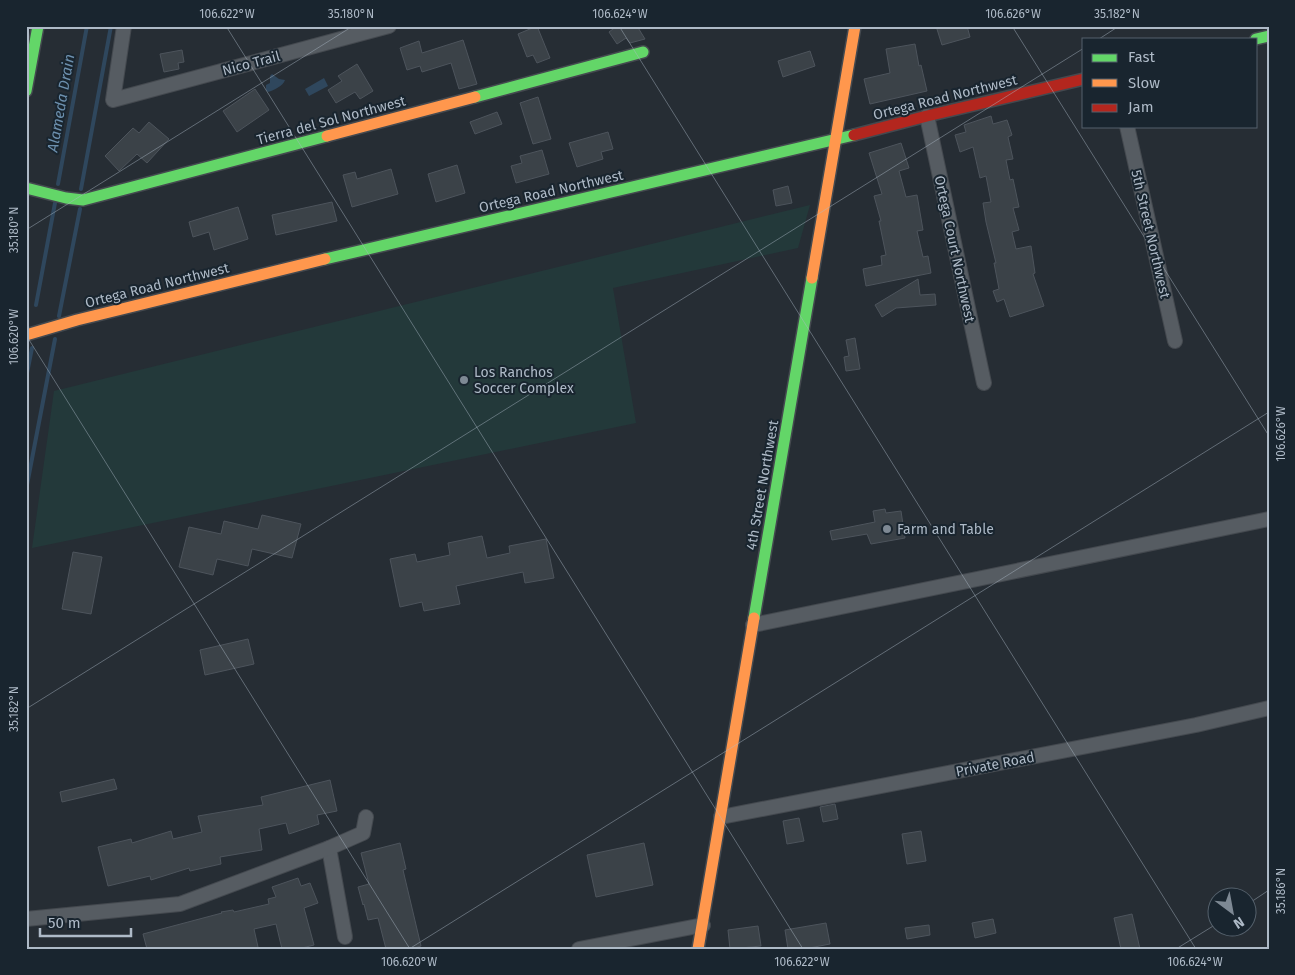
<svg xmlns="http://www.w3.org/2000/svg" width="1295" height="975" viewBox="0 0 1295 975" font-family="'Fira Sans',sans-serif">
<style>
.green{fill:#23393a}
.water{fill:#2f475d}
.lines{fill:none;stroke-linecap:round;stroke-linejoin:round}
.stream{stroke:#2f475d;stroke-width:4}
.building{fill:#3b4248;stroke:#4d545c}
.street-casing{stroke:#44494f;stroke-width:16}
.fast-casing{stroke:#44494f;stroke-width:14}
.slow-casing{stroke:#44494f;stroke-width:14}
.jam-casing{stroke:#44494f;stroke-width:14}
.street{stroke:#565c62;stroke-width:14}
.fast{stroke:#63d668;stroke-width:11}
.slow{stroke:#ff974d;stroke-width:11}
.jam{stroke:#b3261e;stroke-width:11}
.ticks{fill:none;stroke:#aebac7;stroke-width:1;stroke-opacity:0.45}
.poi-dot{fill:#7e8994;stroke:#19252f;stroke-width:2}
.labels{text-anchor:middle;stroke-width:4;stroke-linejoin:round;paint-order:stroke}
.street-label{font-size:14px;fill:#aebac7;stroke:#19252f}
.poi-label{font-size:14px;fill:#aebac7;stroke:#19252f;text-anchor:start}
.water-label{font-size:15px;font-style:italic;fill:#6c8fad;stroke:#19252f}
.neatline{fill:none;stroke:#aebac7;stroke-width:2}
.ticks-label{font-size:12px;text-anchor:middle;fill:#aebac7}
</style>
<rect width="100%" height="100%" fill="#262d34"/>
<path class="green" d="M810 205 798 248 613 288 636 423 32 548 54 391Z"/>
<g class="water">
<path d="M272 74 279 79 285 80C283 86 274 90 268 92L266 90V85L270 83V76Z"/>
<path d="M324 78 328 86 309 96 305 89Z"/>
</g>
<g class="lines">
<g class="stream">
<path d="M58 184 87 26"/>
<path d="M81 189 111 26"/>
<path d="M36 305 55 203"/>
<path d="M59 316 80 209"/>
<path d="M26 378 32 348"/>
<path d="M26 490 55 339"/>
</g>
</g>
<g class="building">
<path d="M537 26 550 58 537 63 533 55 527 57 518 34Z"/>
<path d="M617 26H637L645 39 630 43 626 38 617 44 609 32Z"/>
<path d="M936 26H967L970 37 942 45Z"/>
<path d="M463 40 477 84 459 89 451 63 422 72 420 66 407 70 400 48 419 41 422 53Z"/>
<path d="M915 44 919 66 921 65 927 91 870 104 864 79 890 73 886 49Z"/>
<path d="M182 50 184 62 178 63 179 69 164 72 160 54Z"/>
<path d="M810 51 815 66 783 77 778 61Z"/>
<path d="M357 64 373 91 360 99 355 92 336 103 328 90 342 81 338 76Z"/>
<path d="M255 89 269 110 237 132 223 111Z"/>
<path d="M538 97 551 139 533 144 520 103Z"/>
<path d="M497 112 502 124 475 134 470 122Z"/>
<path d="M991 116 993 124 1007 120 1012 135 1008 137 1013 159 1006 160 1010 180 1013 179 1019 207 1013 208 1019 230 1012 232 1016 249 1031 246 1035 273 1033 274 1044 306 1010 317 1004 299 997 302 993 291 999 289 994 263H996L986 222 983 203 991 202 986 176 980 178 973 147 960 152 955 135 966 132 964 125Z"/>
<path d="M149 122 169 139 147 163 137 154 119 171 105 156 133 128 139 133Z"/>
<path d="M608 132 613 149 601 152 603 159 577 167 569 143Z"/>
<path d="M901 143 909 168 899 171 906 197 917 195 923 230 917 231 923 257 928 256 931 273 866 286 863 269 882 265 881 256 886 255 879 221H881L874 196 882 194 869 153Z"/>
<path d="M542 150 549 174 516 183 511 166 522 163 520 156Z"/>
<path d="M457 165 465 193 436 202 428 174Z"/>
<path d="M391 169 398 194 352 207 343 175 355 172 357 179Z"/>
<path d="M788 186 792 203 776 206 773 190Z"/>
<path d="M332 202 337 221 276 235 272 215Z"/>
<path d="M238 207 248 239 214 250 209 232 193 237 189 222Z"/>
<path d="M918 279 920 295 935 294 936 305 896 308 882 317 875 305Z"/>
<path d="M855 338 860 369 846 371 844 357 849 356 846 340Z"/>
<path d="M885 509 886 513 901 511 905 538 871 544 867 534 832 540 830 531 875 522 873 511Z"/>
<path d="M262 515 301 524 292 558 252 549 248 566 217 559 213 575 179 567 189 527 221 534 224 521 258 529Z"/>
<path d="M482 536 487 558 510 553 509 546 546 539 554 578 525 583 523 572 456 586 460 604 424 611 422 602 400 607 390 559 415 554 417 562 450 555 448 543Z"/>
<path d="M73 552 102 557 91 614 62 609Z"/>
<path d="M248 639 254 664 205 675 200 650Z"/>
<path d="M114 779 117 789 62 802 60 792Z"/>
<path d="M330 780 337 811 317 815 319 824 289 834 286 823 259 829 262 850 220 857 221 864 190 871 189 868 151 880 150 876 108 886 98 847 131 839 132 843 171 831 173 839 202 832 198 816 263 805 261 797Z"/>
<path d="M835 804 838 819 823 822 820 807Z"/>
<path d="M799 818 804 841 787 844 783 821Z"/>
<path d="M921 831 926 861 907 864 902 834Z"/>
<path d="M400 843 406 869 403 870 421 946 410 949H386L378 918 368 920 364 904 363 905 358 887 369 884 361 853Z"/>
<path d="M644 843 653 885 596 897 587 855Z"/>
<path d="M298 878 301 886 310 883 318 903 304 908 314 945 298 949H282L276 924 254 929 258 947 252 949H147L143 934 222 913 221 912 233 910 234 912 269 904 268 899 276 897 272 887Z"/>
<path d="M1132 914 1140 949H1121L1114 918Z"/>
<path d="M993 919 996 933 975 938 972 923Z"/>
<path d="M826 923 830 944 804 949H788L785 930Z"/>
<path d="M929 925 930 935 907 939 905 928Z"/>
<path d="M758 926 761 946 730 949 728 930Z"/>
</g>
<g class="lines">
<g class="street-casing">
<g id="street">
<path d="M124 26 113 100 389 26"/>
<path d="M927 116 984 383"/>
<path d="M1127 126 1175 341"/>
<path d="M753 625 1269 519"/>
<path d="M721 817 1196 725 1269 708"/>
<path d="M329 848 345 937"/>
<path d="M26 919 180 904 329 848 363 833 366 817"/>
<path d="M579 949 703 925"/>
</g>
</g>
<g class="fast-casing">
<g id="fast">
<path d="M1256 39 1269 36"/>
<path d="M26 91 38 26"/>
<path d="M475 97 643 52"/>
<path d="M26 188 66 198 83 200 327 136"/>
<path d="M325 259 854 135"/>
<path d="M754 618 812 278"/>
</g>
</g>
<g class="slow-casing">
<g id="slow">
<path d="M327 136 475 97"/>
<path d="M812 278 855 26"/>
<path d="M26 335 77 320 325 259"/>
<path d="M698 949 754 618"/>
</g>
</g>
<g class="jam-casing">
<path id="jam" d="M854 135 927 116 1084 79"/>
</g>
<use href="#street" class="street"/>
<use href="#fast" class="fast"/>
<use href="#slow" class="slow"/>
<use href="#jam" class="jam"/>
</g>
<path class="ticks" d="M226 26 803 949M619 26 1196 949M1012 26 1269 436M1099 39 1119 26M26 230 353 26M26 335 410 949M26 709 1084 48M1248 904 1269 890M409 949 1269 412M1176 949 1218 923"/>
<g class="poi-dot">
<circle cx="464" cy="380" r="5"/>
<circle cx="887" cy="529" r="5"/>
</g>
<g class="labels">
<g class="street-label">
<text transform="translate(251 63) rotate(-15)" y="5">Nico Trail</text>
<text transform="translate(945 97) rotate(-14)" y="5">Ortega Road Northwest</text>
<text transform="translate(331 120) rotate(-15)" y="5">Tierra del Sol Northwest</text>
<text transform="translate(551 191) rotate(-13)" y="5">Ortega Road Northwest</text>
<text transform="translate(1151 234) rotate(77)" y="5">5th Street Northwest</text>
<text transform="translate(955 249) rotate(78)" y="5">Ortega Court Northwest</text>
<text transform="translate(157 285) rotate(-14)" y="5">Ortega Road Northwest</text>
<text transform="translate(762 485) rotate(-80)" y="5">4th Street Northwest</text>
<text transform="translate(995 764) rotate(-11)" y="5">Private Road</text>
</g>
<g class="poi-label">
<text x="474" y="377">Los Ranchos<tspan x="474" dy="16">Soccer Complex</tspan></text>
<text x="897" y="534">Farm and Table</text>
</g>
<g class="water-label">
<text transform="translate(61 103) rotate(-80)" y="5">Alameda Drain</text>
</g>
</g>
<rect width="1295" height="975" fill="none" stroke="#19252f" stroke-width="55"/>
<rect x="1082" y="38" width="175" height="90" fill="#19252f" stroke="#55616c"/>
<rect x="1092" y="54" width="25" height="8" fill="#63d668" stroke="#55616c"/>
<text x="1128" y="62" font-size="15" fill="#aebac7">Fast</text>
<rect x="1092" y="79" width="25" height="8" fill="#ff974d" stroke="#55616c"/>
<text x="1128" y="88" font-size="15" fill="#aebac7">Slow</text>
<rect x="1092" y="104" width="25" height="8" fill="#b3261e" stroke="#55616c"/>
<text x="1128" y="112" font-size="15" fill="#aebac7">Jam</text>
<g transform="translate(1232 912) rotate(148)"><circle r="24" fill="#19252f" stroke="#55616c"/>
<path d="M0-4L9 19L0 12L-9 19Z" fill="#7e8994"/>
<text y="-8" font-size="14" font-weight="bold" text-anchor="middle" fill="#aebac7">N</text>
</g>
<path d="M40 928v8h91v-8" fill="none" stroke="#aebac7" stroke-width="2.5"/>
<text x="48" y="928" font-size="15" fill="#aebac7" stroke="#19252f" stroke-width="4" paint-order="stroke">50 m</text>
<rect x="28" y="28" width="1240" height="920" class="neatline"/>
<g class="ticks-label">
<text x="227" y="18">106.622°W</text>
<text x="351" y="18">35.180°N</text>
<text x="620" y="18">106.624°W</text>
<text x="1013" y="18">106.626°W</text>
<text x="1117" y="18">35.182°N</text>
<text transform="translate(14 230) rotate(-90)" y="4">35.180°N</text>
<text transform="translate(14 337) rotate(-90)" y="4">106.620°W</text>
<text transform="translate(1281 434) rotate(-90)" y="4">106.626°W</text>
<text transform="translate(14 709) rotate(-90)" y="4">35.182°N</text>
<text transform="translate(1281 891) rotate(-90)" y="4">35.186°N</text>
<text x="409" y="966">106.620°W</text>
<text x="802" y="966">106.622°W</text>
<text x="1195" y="966">106.624°W</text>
</g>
</svg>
